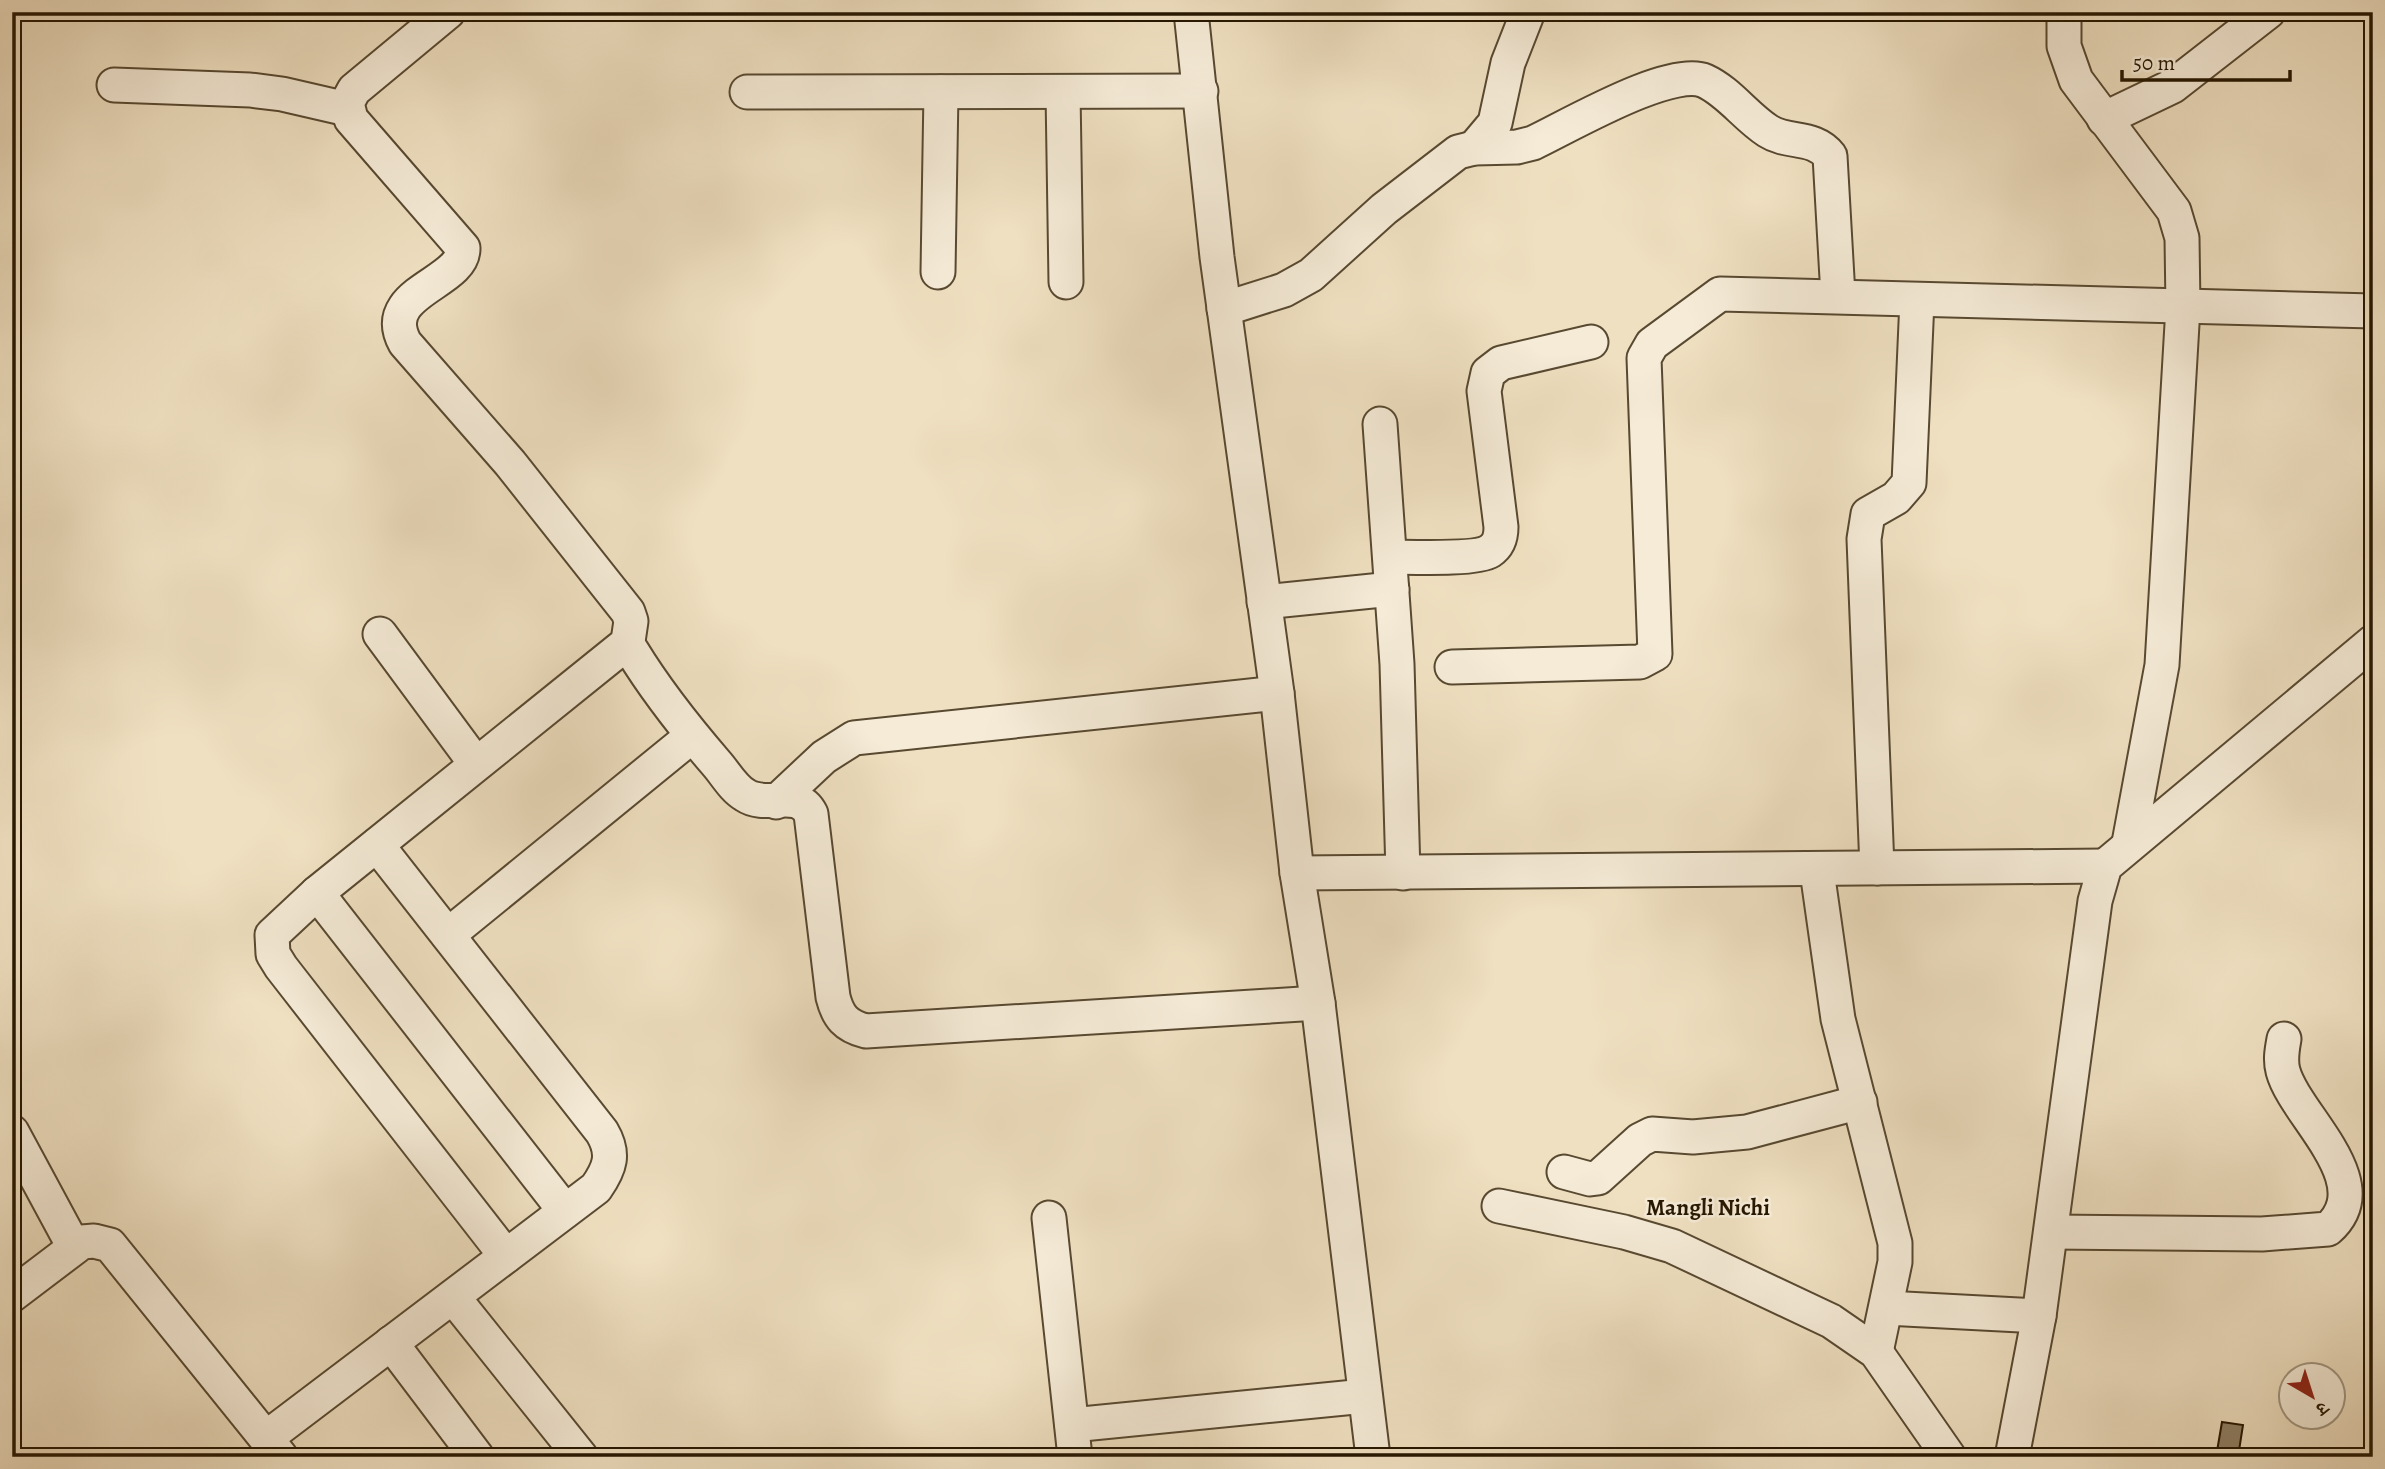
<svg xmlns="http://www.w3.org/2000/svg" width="2385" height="1469" viewBox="0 0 2385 1469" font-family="Alegreya,'Noto Serif Devanagari',serif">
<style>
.building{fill:#8f8065;stroke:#261701;stroke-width:2}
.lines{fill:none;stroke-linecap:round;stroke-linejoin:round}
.minor-casing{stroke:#584931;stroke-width:37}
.minor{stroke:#f5ebd7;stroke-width:33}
.labels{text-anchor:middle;stroke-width:5;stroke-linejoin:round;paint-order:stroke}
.quarter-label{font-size:23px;font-weight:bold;fill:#261701;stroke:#f5ebd7}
</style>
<rect width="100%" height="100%" fill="#efe0c1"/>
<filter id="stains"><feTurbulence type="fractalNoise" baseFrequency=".00286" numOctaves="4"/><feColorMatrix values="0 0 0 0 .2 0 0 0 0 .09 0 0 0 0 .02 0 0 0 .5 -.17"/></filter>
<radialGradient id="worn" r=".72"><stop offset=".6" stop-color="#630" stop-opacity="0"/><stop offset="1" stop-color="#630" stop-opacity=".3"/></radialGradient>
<path class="building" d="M2222 1422 2243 1425 2238 1457H2216Z"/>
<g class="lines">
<g class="minor-casing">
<g id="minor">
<path d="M448 12 354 90 347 103 351 119 463 248C464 284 377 291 405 343L510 463 628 612 631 621 627 648"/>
<path d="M1191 12 1217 257 1277 693 1297 873 1318 1003 1373 1457"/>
<path d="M2064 12V46L2076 80 2174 211 2182 238 2183 307 2162 665 2129 843"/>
<path d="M114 85 250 90 282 94 347 109"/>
<path d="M747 92 1201 91"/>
<path d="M1063 92 1066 282"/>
<path d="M2104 119 2173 86 2268 12"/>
<path d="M1474 148 1495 123 1508 63 1528 12"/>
<path d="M938 272 941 92"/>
<path d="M1224 309 1284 290 1311 275 1384 209 1458 152 1474 148 1517 147 1533 143C1569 126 1671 66 1705 81 1729 92 1746 117 1768 131 1788 144 1814 135 1830 156L1838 296"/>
<path d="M1380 424 1397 664 1403 873"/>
<path d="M1390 557C1410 557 1476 560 1490 551 1499 545 1501 537 1501 527L1484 391 1488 373 1501 363 1591 342"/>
<path d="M1264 602 1392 589"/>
<path d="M380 634 476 764"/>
<path d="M1452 667 1640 662 1655 654 1644 358 1652 344 1720 294 2373 311"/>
<path d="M776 802 824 757 854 738 1277 693"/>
<path d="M1877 868 1864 539 1868 514 1896 498 1909 483 1917 300"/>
<path d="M1817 871 1838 1019 1895 1243V1262L1876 1352"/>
<path d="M1297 873 2105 866"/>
<path d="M317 893 565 1211"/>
<path d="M448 935 692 736"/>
<path d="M12 1132 74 1247"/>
<path d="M1564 1172 1590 1179 1598 1178 1640 1140 1652 1134 1693 1137 1747 1132 1860 1102"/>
<path d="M1499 1206 1624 1232 1672 1246 1831 1321 1876 1352 1949 1457"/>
<path d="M1049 1218 1075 1457"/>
<path d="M2051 1232 2262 1234 2328 1229C2381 1182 2295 1116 2283 1071 2280 1060 2282 1050 2284 1039"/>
<path d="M506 1256 281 967 273 954 272 935 317 893 621 648 632 651C657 692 685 727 716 763 725 773 733 788 745 795 767 810 798 787 811 814L833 997C838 1017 846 1026 866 1031L1318 1003"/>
<path d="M12 1295 82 1242 94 1241 110 1245 281 1457"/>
<path d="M453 1297 581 1457"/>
<path d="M1886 1308 2039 1316"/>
<path d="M391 1343 477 1457"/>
<path d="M1072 1425 1365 1396"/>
<path d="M266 1438 596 1188C610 1168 615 1154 602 1132L377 845"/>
<path d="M2012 1457 2039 1316 2095 901 2105 866 2373 642"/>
</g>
</g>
<use href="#minor" class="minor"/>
</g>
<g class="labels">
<g class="quarter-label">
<text x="1708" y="1215">Mangli Nichi</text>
</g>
</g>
<rect width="2385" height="1469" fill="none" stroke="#efe0c1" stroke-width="42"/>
<rect x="14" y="14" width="2357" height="1441" fill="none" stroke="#261701" stroke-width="3.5"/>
<rect x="21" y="21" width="2343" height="1427" fill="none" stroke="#261701" stroke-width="2"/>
<g transform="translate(2312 1396) rotate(141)"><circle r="33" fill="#f5ebd7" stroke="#a29681" stroke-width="2"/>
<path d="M0-5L12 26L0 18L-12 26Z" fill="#8f2418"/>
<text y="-10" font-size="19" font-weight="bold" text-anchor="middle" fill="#261701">उ</text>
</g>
<path d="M2122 70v10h168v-10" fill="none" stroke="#261701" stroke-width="3.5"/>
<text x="2133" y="70" font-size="21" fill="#261701" stroke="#f5ebd7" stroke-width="5" paint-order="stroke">50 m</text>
<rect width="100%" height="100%" filter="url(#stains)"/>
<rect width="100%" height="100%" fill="url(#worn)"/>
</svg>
